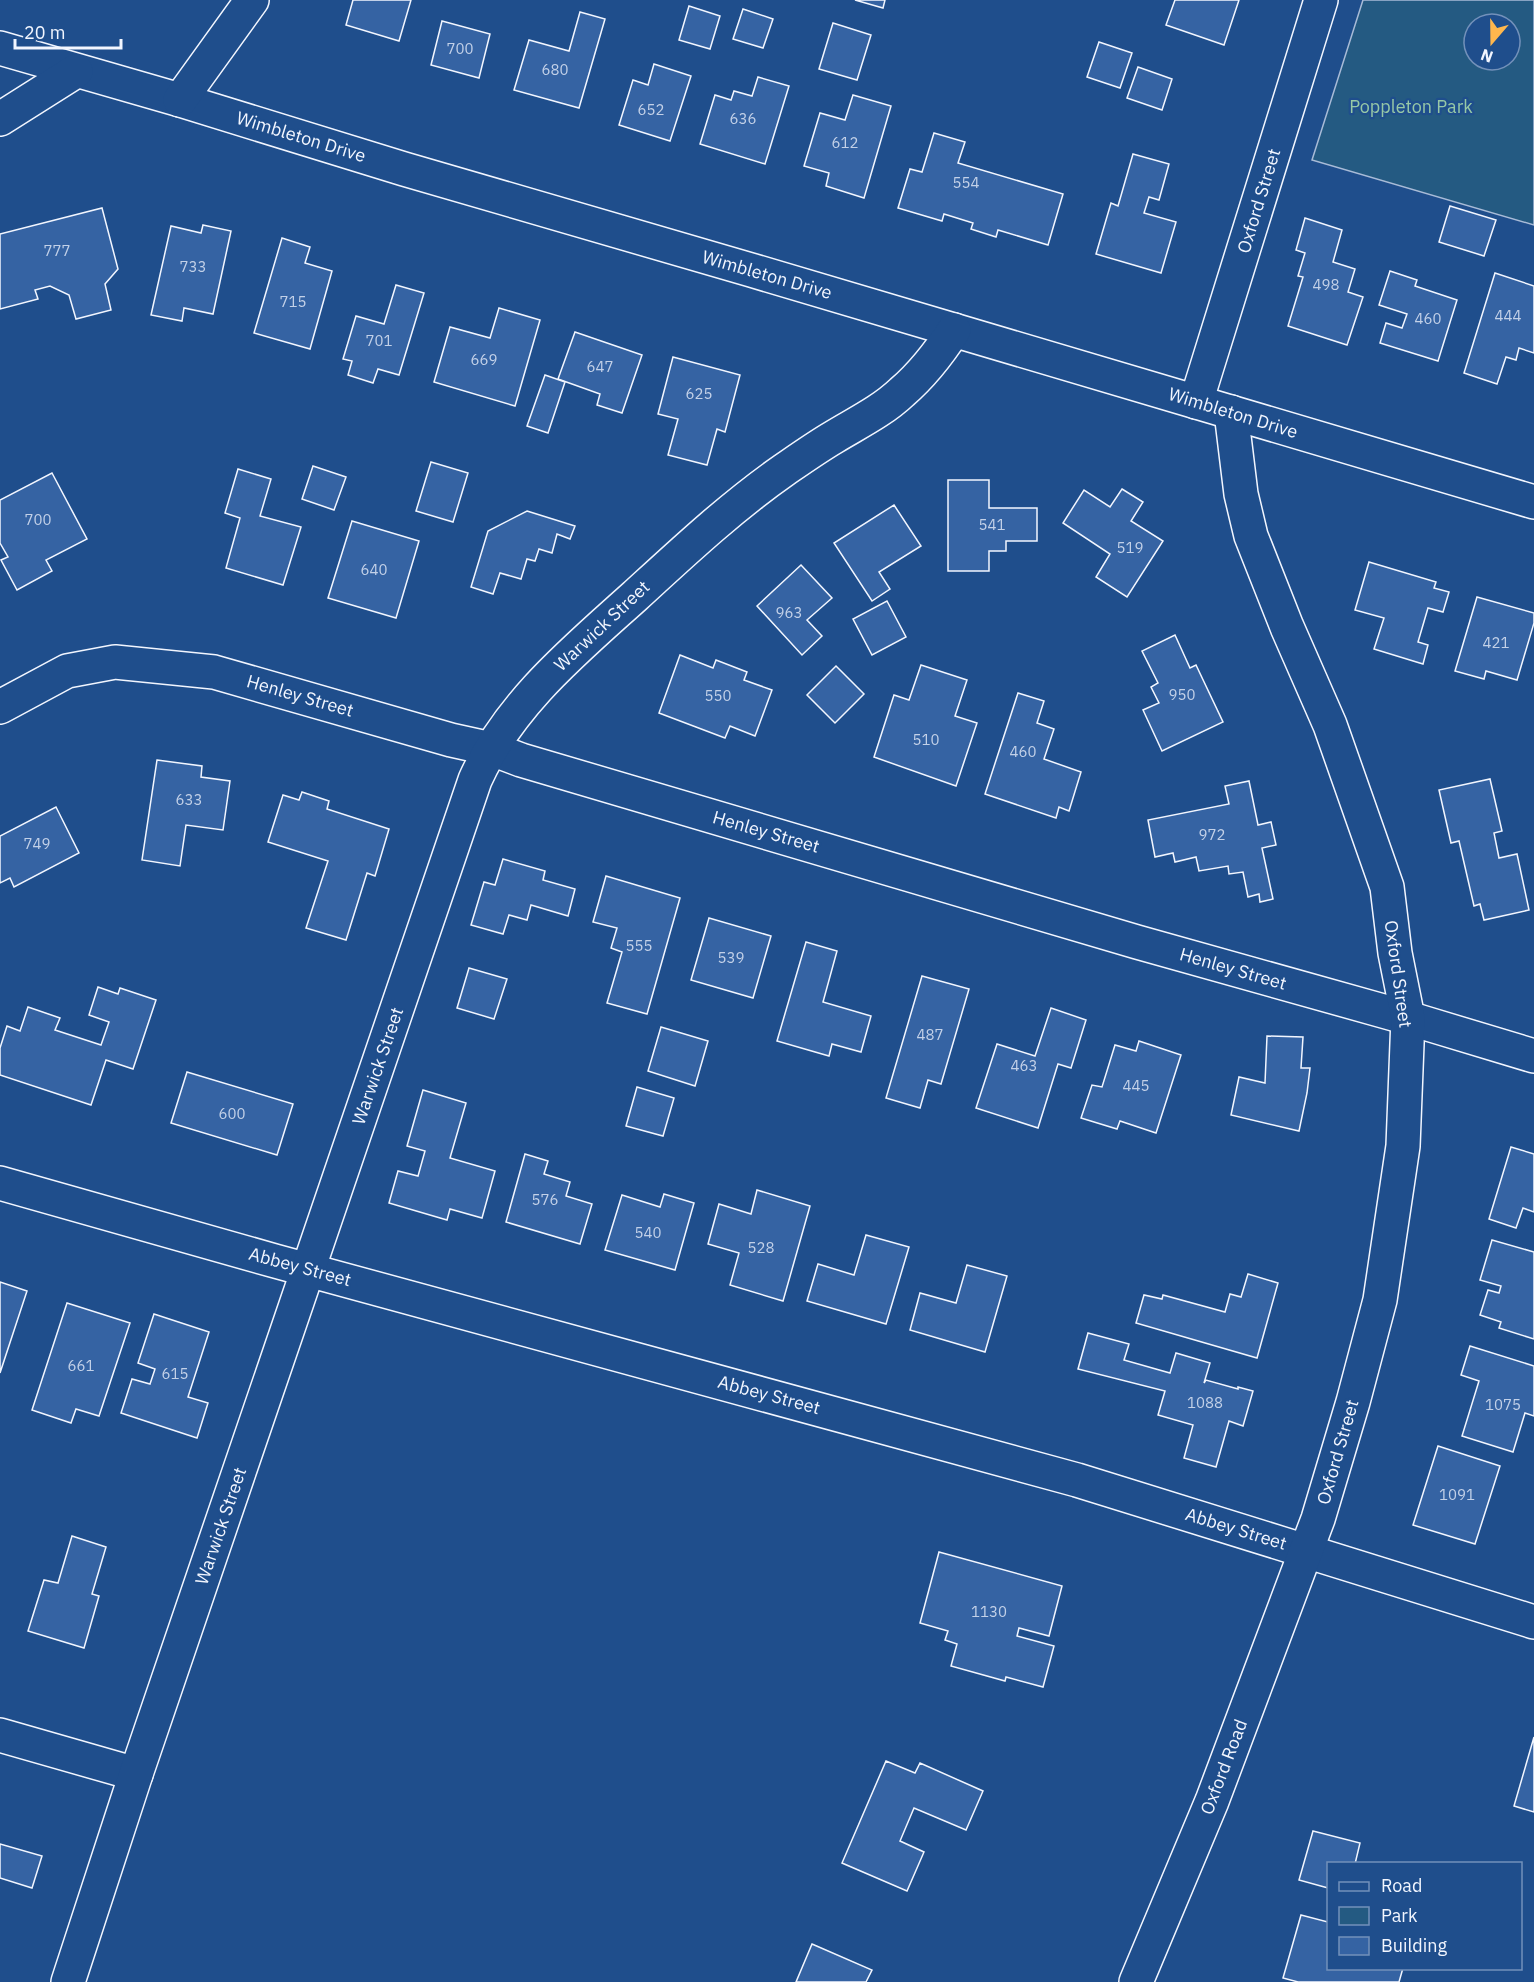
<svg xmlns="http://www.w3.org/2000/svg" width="1534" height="1982" viewBox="0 0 1534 1982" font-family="'IBM Plex Sans',sans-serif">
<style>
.green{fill:#245a82;stroke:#a8bbd7;stroke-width:1.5;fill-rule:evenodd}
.building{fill:#3563a3;stroke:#f2f6ff;stroke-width:1.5}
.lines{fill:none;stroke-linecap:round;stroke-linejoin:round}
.minor-casing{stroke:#f2f6ff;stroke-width:36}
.minor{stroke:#1f4e8c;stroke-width:33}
.labels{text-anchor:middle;stroke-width:4.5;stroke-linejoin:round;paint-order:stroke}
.number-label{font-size:15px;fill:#c3d1e8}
.park-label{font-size:18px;fill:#97c8a6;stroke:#1f4e8c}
.street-label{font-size:18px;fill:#f2f6ff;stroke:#1f4e8c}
</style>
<rect width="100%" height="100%" fill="#1f4e8c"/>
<path class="green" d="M1363 0H1534V225L1312 160ZM1474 24H1510V60H1474Z"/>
<g class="building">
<path d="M353 0H411L399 41 346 25Z"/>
<path d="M855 0H885L883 8Z"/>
<path d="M1175 0H1239L1224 45 1166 25Z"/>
<path d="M689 6 720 16 710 49 679 40Z"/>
<path d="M743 9 773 19 763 48 733 39Z"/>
<path d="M580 12 605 19 579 108 514 90 529 40 569 51Z"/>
<path d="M442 21 490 34 479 78 431 65Z"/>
<path d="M833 23 871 35 857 80 819 69Z"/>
<path d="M1099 42 1132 53 1120 88 1087 77Z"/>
<path d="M654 64 691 76 670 141 619 125 633 80 648 85Z"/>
<path d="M1138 67 1172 79 1162 110 1127 98Z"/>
<path d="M758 77 789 86 765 164 700 144 715 95 731 100 734 91 752 96Z"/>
<path d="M853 95 891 106 864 198 826 186 829 173 804 166 820 113 845 120Z"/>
<path d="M934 133 965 142 958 163 1063 194 1048 245 998 230 996 237 971 229 973 223 944 214 942 221 898 208 910 169 922 172Z"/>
<path d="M1133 154 1169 164 1159 200 1149 197 1144 213 1176 222 1161 273 1096 254 1111 203 1118 206Z"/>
<path d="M1450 206 1496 220 1484 256 1439 242Z"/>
<path d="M102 208 118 269 105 284 111 310 76 319 69 295 50 286 35 290 38 299 0 309V234Z"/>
<path d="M1305 218 1342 230 1333 262 1355 269 1348 292 1363 297 1347 345 1288 326 1303 277 1298 276 1305 253 1296 250Z"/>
<path d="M203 225 231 231 213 314 184 308 182 321 151 315 171 226 201 233Z"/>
<path d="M282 238 310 247 305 263 332 271 310 349 254 333Z"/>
<path d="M1390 271 1417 280 1415 286 1457 300 1438 361 1380 343 1386 323 1402 328 1407 314 1379 305Z"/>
<path d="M1495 273 1534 286V353L1519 348 1516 360 1506 357 1497 384 1464 373Z"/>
<path d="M396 285 424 293 399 375 378 369 373 383 348 375 352 361 343 359 356 316 384 324Z"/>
<path d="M499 308 540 320 515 406 434 382 450 327 490 338Z"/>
<path d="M575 332 642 355 622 413 597 405 600 394 558 379Z"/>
<path d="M673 357 740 375 725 432 717 429 707 465 668 455 678 419 658 414Z"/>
<path d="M545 375 565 382 548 433 527 426Z"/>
<path d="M431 462 468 473 453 522 416 511Z"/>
<path d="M313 466 346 477 334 510 302 499Z"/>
<path d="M238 469 271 479 260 516 301 527 283 585 226 568 240 518 225 513Z"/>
<path d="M52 473 87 539 46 560 52 571 17 590 1 560 8 557 0 543V500Z"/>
<path d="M948 480H989V508H1037V541H1006V551H989V571H948Z"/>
<path d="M1122 489 1143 502 1131 521 1163 541 1127 597 1096 577 1110 554 1063 523 1084 490 1110 507Z"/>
<path d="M894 505 921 546 879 572 890 589 872 601 834 543Z"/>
<path d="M527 511 575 526 570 539 557 534 552 553 539 549 535 561 527 559 521 579 500 573 493 594 471 587 488 531Z"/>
<path d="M352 521 419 541 396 618 328 598Z"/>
<path d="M1369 562 1436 582 1434 588 1449 592 1443 612 1428 608 1418 642 1428 645 1423 664 1374 649 1384 618 1355 610Z"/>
<path d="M801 565 832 598 807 620 822 636 802 655 757 606Z"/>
<path d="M1477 597 1534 613V623L1517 680 1486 671 1484 679 1455 671Z"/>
<path d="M887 601 906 637 872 655 853 619Z"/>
<path d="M1175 635 1190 668 1196 665 1223 722 1162 751 1143 710 1159 703 1151 687 1158 683 1142 651Z"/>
<path d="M680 655 713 668 716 660 747 672 744 680 772 690 755 736 730 726 725 738 659 713Z"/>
<path d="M921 665 967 680 955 716 977 723 956 786 874 757 894 695 909 700Z"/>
<path d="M836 666 864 694 835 723 807 695Z"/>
<path d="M1018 693 1044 701 1037 723 1054 729 1044 759 1081 772 1069 811 1059 807 1056 818 985 794Z"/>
<path d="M157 760 202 766 201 777 230 781 223 830 186 825 180 866 142 860Z"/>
<path d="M1490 779 1502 831 1494 833 1499 858 1517 854 1529 910 1484 920 1480 904 1474 906 1459 841 1451 843 1439 790Z"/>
<path d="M1249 781 1258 825 1271 822 1276 845 1262 848 1273 899 1260 902 1259 894 1248 897 1243 872 1229 874 1228 866 1199 871 1196 857 1175 862 1173 853 1155 857 1148 820 1229 804 1225 786Z"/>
<path d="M302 792 329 801 327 809 389 829 375 876 367 873 346 940 306 928 328 861 268 842 283 795 299 800Z"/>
<path d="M56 807 79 853 14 887 10 878 0 883V836Z"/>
<path d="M503 859 545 871 543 880 575 889 568 916 531 905 527 920 509 915 503 934 471 925 484 882 495 885Z"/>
<path d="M606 876 680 898 647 1014 607 1003 622 952 611 948 617 928 593 922Z"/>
<path d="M709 918 771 936 753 998 691 980Z"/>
<path d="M806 942 837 951 823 1002 871 1016 861 1052 832 1044 829 1056 777 1041Z"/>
<path d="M469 968 507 979 494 1019 457 1008Z"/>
<path d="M922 976 969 989 941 1084 928 1080 920 1108 886 1098Z"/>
<path d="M98 987 118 994 120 988 156 1000 133 1069 106 1060 91 1105 0 1075V1048L7 1026 20 1031 28 1007 60 1018 55 1030 101 1045 109 1022 89 1015Z"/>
<path d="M1051 1008 1086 1020 1071 1068 1058 1064 1038 1128 976 1108 997 1044 1035 1056Z"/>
<path d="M661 1027 708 1041 695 1086 648 1071Z"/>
<path d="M1267 1036 1303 1037 1301 1068H1310L1307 1093 1299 1131 1231 1115 1239 1077 1265 1083Z"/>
<path d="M1139 1041 1181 1055 1156 1133 1120 1121 1117 1129 1081 1118 1092 1085 1102 1087 1115 1045 1136 1051Z"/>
<path d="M187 1072 293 1104 277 1155 171 1123Z"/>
<path d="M637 1087 674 1098 663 1136 626 1126Z"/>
<path d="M423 1090 466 1103 450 1158 495 1171 482 1218 450 1209 447 1220 389 1203 398 1171 418 1176 425 1151 407 1146Z"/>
<path d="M1511 1147 1534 1154V1212L1523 1208 1516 1228 1489 1219Z"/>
<path d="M525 1154 548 1161 544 1174 570 1182 566 1196 592 1204 580 1244 506 1222Z"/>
<path d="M757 1190 810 1206 783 1301 730 1285 739 1253 708 1244 719 1204 751 1214Z"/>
<path d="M664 1194 694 1203 675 1270 605 1250 622 1195 660 1207Z"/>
<path d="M866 1235 909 1247 886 1324 807 1301 818 1264 854 1275Z"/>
<path d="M1492 1240 1534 1252V1339L1499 1328 1501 1322 1480 1315 1488 1290 1499 1293 1501 1286 1480 1280Z"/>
<path d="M967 1265 1007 1276 985 1352 910 1330 920 1293 956 1303Z"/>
<path d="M1248 1274 1278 1283 1257 1358 1136 1323 1144 1295 1162 1299 1163 1295 1225 1312 1230 1294 1241 1297Z"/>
<path d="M0 1282 27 1291 0 1373Z"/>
<path d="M67 1303 130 1323 99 1416 76 1409 71 1423 32 1410Z"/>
<path d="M154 1314 209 1332 188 1397 208 1403 197 1438 121 1413 132 1379 150 1384 155 1369 138 1363Z"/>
<path d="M1088 1333 1129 1344 1124 1360 1170 1373 1176 1353 1210 1363 1204 1383 1206 1380 1238 1389V1387L1253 1391 1243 1426 1229 1421 1216 1467 1184 1458 1193 1425 1158 1415 1165 1391 1078 1369Z"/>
<path d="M1470 1346 1534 1366V1416L1525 1413 1513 1452 1462 1436 1479 1381 1461 1375Z"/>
<path d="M1438 1446 1500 1466 1475 1544 1413 1525Z"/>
<path d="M72 1536 106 1547 92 1594 99 1596 84 1648 28 1631 44 1580 58 1583Z"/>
<path d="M939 1552 1062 1586 1049 1636 1019 1628 1017 1636 1054 1646 1043 1687 1006 1677 1005 1681 951 1666 957 1644 945 1640 948 1631 920 1623Z"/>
<path d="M1534 1737V1812L1514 1806Z"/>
<path d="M886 1761 915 1773 920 1763 983 1791 966 1830 914 1808 900 1841 924 1852 907 1891 842 1863Z"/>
<path d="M1313 1831 1360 1843 1355 1864H1328V1888L1299 1880Z"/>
<path d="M0 1844 42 1856 32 1888 0 1878Z"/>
<path d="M1301 1915 1328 1922V1968H1403L1399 1982H1298L1283 1978Z"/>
<path d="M812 1944 872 1970 866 1982H796Z"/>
</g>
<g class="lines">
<g class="minor-casing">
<g id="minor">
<path d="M0 48 180 100 404 169 751 270 1534 502"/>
<path d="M180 100 252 0"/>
<path d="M0 119 76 71"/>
<path d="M1196 402 1321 0"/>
<path d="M0 707 67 671 115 662 214 672 451 740 492 749 521 760 1137 942 1408 1018 1534 1056"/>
<path d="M0 1183 275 1261 1077 1480 1534 1622"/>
<path d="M0 1735 136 1774"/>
<path d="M68 1982 136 1774 475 780C509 704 575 650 635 596 683 552 731 507 784 470 800 459 817 447 834 437 857 423 882 411 902 392 923 374 939 353 954 330"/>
<path d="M1136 1982 1212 1801 1318 1519 1353 1402 1380 1300 1403 1146 1408 1018 1395 953 1387 887 1330 725 1287 627 1251 536 1241 494 1231 412"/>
</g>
</g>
<use href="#minor" class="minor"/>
</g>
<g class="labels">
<g class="number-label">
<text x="460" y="54">700</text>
<text x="555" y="75">680</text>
<text x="651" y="115">652</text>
<text x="743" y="124">636</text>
<text x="845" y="148">612</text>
<text x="966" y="188">554</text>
<text x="57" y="256">777</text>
<text x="193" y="272">733</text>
<text x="1326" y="290">498</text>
<text x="293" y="307">715</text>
<text x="1508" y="321">444</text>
<text x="1428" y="324">460</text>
<text x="379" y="346">701</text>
<text x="484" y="365">669</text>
<text x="600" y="372">647</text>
<text x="699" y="399">625</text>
<text x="38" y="525">700</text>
<text x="992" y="530">541</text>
<text x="1130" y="553">519</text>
<text x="374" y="575">640</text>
<text x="789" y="618">963</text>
<text x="1496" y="648">421</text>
<text x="1182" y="700">950</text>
<text x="718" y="701">550</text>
<text x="926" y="745">510</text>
<text x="1023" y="757">460</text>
<text x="189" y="805">633</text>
<text x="1212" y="840">972</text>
<text x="37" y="849">749</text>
<text x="639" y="951">555</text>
<text x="731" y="963">539</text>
<text x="930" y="1040">487</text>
<text x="1024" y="1071">463</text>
<text x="1136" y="1091">445</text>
<text x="232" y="1119">600</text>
<text x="545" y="1205">576</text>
<text x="648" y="1238">540</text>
<text x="761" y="1253">528</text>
<text x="81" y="1371">661</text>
<text x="175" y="1379">615</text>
<text x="1205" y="1408">1088</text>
<text x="1503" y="1410">1075</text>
<text x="1457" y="1500">1091</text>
<text x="989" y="1617">1130</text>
</g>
<g class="park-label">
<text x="1411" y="113">Poppleton Park</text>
</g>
<g class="street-label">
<text transform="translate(301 137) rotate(17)" y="6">Wimbleton Drive</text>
<text transform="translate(1259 201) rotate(-73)" y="6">Oxford Street</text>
<text transform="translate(767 275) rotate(16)" y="6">Wimbleton Drive</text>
<text transform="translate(1233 413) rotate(17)" y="6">Wimbleton Drive</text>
<text transform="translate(602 626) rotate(-43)" y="6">Warwick Street</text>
<text transform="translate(300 696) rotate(16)" y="6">Henley Street</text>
<text transform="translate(766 832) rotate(16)" y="6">Henley Street</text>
<text transform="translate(1233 969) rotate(16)" y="6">Henley Street</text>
<text transform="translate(1398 974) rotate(82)" y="6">Oxford Street</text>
<text transform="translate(378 1066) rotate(-71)" y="6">Warwick Street</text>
<text transform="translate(300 1267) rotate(15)" y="6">Abbey Street</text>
<text transform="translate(769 1395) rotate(15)" y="6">Abbey Street</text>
<text transform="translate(1338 1452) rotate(-74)" y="6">Oxford Street</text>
<text transform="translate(221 1526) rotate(-71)" y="6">Warwick Street</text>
<text transform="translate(1236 1529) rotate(17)" y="6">Abbey Street</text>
<text transform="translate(1224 1767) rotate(-69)" y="6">Oxford Road</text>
</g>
</g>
<rect x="1327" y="1862" width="195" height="108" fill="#1f4e8c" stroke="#7391ba" stroke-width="1.5"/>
<rect x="1339" y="1882" width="30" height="9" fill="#1f4e8c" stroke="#7391ba" stroke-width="1.5"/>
<text x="1381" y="1892" font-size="18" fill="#f2f6ff">Road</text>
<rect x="1339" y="1907" width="30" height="18" fill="#245a82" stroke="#7391ba" stroke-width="1.5"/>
<text x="1381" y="1922" font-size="18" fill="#f2f6ff">Park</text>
<rect x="1339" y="1937" width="30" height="18" fill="#3563a3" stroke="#7391ba" stroke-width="1.5"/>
<text x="1381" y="1952" font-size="18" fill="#f2f6ff">Building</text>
<g transform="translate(1492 42) rotate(200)"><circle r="28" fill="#1f4e8c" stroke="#7391ba" stroke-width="1.5"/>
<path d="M0-4.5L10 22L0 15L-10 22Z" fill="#ffb74d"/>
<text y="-9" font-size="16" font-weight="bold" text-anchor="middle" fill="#f2f6ff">N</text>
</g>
<path d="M15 39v9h106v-9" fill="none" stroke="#f2f6ff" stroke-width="3"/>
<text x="24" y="39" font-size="18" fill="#f2f6ff" stroke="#1f4e8c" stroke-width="4.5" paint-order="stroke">20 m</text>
</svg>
